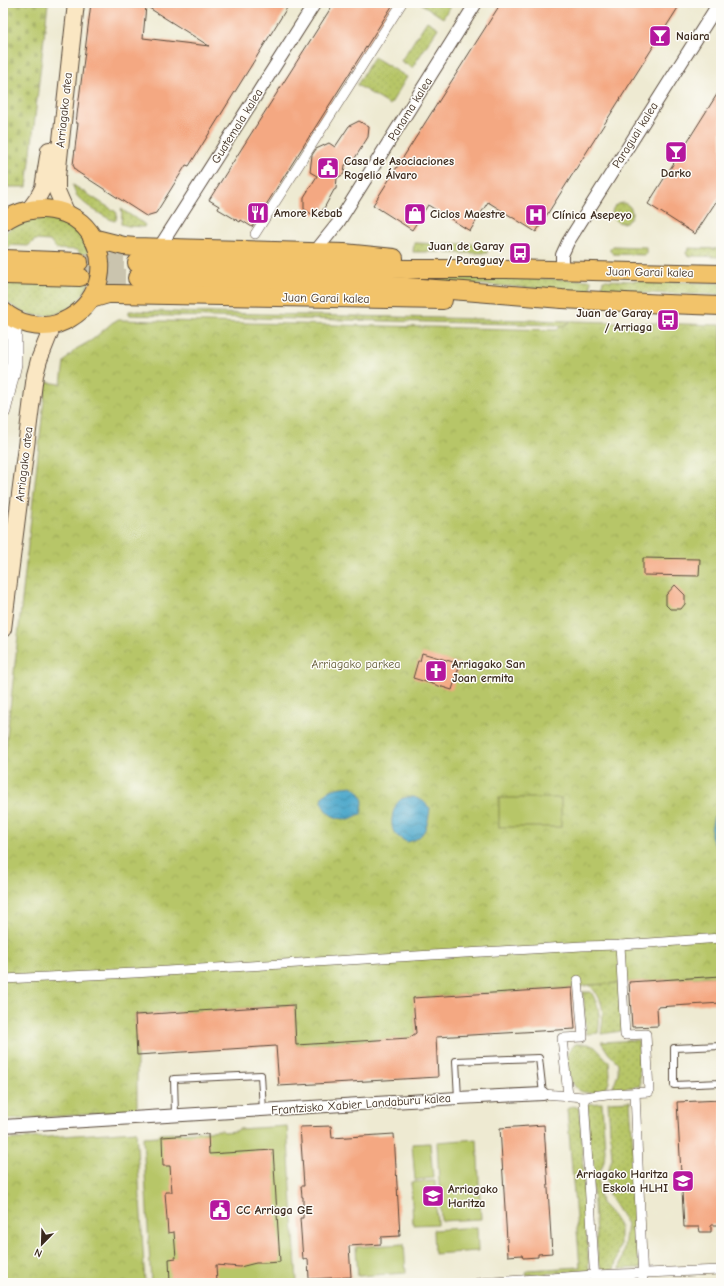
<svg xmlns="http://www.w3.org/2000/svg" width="724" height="1286" viewBox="0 0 724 1286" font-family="'Comic Neue',sans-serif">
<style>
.grass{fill:url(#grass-dots);stroke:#797843}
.cemetery{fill:url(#cemetery-stones);stroke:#797843}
.park{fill:url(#park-crowns);stroke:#797843}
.garden{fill:#b7c668;stroke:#797843}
.water{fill:url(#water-waves);stroke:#446974}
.building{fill:#f4a882;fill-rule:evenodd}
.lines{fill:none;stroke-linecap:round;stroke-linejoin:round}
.primary-tunnel{stroke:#cac4ae;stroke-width:18;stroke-dasharray:18 9;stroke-linecap:butt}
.service-casing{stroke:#564739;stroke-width:8}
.pedestrian-casing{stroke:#564739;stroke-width:10}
.minor-casing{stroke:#564739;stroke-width:14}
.tertiary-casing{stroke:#564739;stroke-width:16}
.secondary-casing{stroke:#564739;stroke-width:18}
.primary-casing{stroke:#564739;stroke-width:20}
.service{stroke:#fff;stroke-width:6}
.pedestrian{stroke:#fff;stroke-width:9}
.minor{stroke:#fff;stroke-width:12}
.tertiary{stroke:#fff;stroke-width:15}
.secondary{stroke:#fae7c3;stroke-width:16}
.primary{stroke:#f2c36a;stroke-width:18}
.labels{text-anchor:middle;stroke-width:3;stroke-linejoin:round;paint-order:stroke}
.poi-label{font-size:12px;font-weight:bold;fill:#3b2a1e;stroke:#fdfcf7;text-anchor:start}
.street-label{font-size:12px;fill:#3b2a1e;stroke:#fdfcf7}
.park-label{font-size:12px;fill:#605934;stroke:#fdfcf7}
</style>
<defs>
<pattern id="grass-dots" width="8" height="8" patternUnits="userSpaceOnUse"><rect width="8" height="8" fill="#b7c668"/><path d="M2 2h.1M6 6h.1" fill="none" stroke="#9eaa5a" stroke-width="1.8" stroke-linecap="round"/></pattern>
<pattern id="cemetery-stones" width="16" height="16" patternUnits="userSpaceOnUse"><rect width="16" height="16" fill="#b7c668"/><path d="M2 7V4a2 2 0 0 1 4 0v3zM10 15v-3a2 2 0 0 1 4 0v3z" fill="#9eaa5a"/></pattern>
<pattern id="park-crowns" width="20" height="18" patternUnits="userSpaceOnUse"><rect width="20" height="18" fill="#b7c668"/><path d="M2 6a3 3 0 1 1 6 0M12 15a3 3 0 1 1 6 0" fill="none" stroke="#9eaa5a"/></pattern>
<pattern id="water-waves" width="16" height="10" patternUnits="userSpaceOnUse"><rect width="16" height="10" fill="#4da8cb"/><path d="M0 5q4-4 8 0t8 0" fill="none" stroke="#4189a4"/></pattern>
</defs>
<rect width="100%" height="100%" fill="#fdfcf7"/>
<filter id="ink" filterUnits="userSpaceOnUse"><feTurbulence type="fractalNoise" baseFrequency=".025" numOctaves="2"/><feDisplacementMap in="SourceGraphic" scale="8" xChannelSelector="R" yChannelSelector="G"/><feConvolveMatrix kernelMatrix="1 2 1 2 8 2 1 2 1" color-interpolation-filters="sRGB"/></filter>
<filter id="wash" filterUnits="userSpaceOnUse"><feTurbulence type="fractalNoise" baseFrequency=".012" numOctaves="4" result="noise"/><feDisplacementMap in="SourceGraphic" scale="16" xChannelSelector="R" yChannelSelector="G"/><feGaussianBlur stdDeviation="0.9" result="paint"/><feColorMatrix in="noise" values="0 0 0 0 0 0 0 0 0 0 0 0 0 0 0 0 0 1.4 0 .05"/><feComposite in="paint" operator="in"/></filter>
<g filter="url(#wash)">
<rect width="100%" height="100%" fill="#eeead2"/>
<g class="grass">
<path d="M420 3H452L443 18Z"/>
<path d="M427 21 438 28 412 68 401 61Z"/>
<path d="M374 57 407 77 390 105 357 85Z"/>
<path d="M73 185 116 212 117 214 116 220 114 221C103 216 86 206 78 197 75 194 74 189 73 185Z"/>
<circle cx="622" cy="213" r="10"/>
<path d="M121 209 144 224 145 225 144 227 128 226 121 224 122 214Z"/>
<path d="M47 217C53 219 60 220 65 222 76 227 84 238 88 249 107 303 40 340 3 297V268L81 258 78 250 56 249 50 241 35 240 28 246 10 245 5 253 3 267V236C15 220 29 219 47 217Z"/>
<path d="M414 243 441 244 440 252H413Z"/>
<rect x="446" y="244" width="41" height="9"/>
<path d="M613 246 646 247V255L613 254 610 251V249Z"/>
<path d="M689 248 721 249V257L690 256 687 255 686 253Z"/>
<path d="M368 277H483L591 280V292Z"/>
<path d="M603 280 721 283V295L602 292Z"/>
<path d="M129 311 573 321 560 327 557 325 129 315Z"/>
<path d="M621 983 622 1031 601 1034C604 1013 605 1000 589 985Z"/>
<path d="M583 992H591C599 1005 601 1018 598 1033L586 1034Z"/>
<path d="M638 1040 640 1086 612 1090 618 1073V1063L609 1054 601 1042Z"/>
<path d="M575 1044H588L595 1047 609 1062 610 1074 609 1082 605 1092C598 1092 590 1094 583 1092 571 1089 563 1065 567 1054 568 1051 573 1047 575 1044Z"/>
<path d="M630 1101 641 1268 620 1269 623 1255 627 1224 609 1196 606 1179 612 1158 608 1102Z"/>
<path d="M602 1103 605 1150 604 1162 599 1173 598 1188 601 1203 612 1215 620 1227V1245L614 1270 602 1269 598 1262 587 1104Z"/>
<path d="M572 1106 577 1107 580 1111 589 1271 526 1275 527 1270 580 1267 567 1109Z"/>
</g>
<path class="cemetery" d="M3 3H48L27 187H3Z"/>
<g class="park">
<path d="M118 320 557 330 560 327 573 321 721 325V976L589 985 572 988 414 998 416 1038 296 1045 294 1005 135 1015 137 1055V1111L3 1120V772L46 382 61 384 64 362 70 355 76 349 92 340 113 322Z"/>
<path d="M136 1131 145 1283H3V1140Z"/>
</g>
<g class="garden">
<rect x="499" y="798" width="62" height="29"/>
<path d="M287 1126 297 1282 151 1283 143 1137 158 1136 161 1134 222 1130 224 1132 236 1131 239 1129Z"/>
<path d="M477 1139 481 1219 441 1221 437 1142Z"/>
<path d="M430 1143 433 1178 415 1180 412 1144Z"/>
<path d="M435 1181 437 1224 413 1225 411 1182Z"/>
<path d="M477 1227 478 1251 434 1254 433 1230Z"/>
<path d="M404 1244 406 1273 358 1276 356 1247Z"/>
</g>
<g class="water">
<path d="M352 786C363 794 365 800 361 814 357 815 353 818 349 819 337 820 324 814 322 802 322 800 323 796 325 794 331 787 344 787 352 786Z"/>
<path d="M414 797 423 801 430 808C428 825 425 839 407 842 403 840 397 837 394 832 389 824 393 801 404 798 406 797 411 797 414 797Z"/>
<path d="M721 812V853C708 838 710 834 714 816Z"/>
</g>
<g id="blocks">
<g class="building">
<path d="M91 3H290L189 166 186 165 156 213 146 216 76 171 73 165 78 123H76ZM146 6 209 46 143 38Z"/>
<path d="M334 3H394L252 227 241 220 240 222 218 209 219 206 209 200Z"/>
<path d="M501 3H681L536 232 488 202 470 231 428 205 412 230 373 205Z"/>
<path d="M721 88V194L695 234 648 204Z"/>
<path d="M359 121 369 127 368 137 355 158V160L345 165 344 174 337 178 336 189 334 190 323 210 313 215 304 209V197L317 176 310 172 312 155 316 149 329 143 335 147 349 126Z"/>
<path d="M643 558 700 559 699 576 643 575Z"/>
<path d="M675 585 685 595V604L681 609H670L666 605V595Z"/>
<path d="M422 653 460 664 452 690 413 678 418 661H420Z"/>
<path d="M721 976V1003L657 1007 658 1026 632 1027 629 982Z"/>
<path d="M572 988 575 1029 436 1037 438 1077 279 1086 276 1046 137 1055 135 1015 294 1005 296 1045 409 1038 416 1033 413 998Z"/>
<path d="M721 1100V1225H711V1232H700L699 1227H684L677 1102Z"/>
<path d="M544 1125 552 1253 538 1254V1257L523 1258 522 1255 508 1256 500 1128Z"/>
<path d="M331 1126 332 1138 394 1134 400 1236 381 1237V1244L349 1246 351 1277 309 1279 308 1259 303 1260 300 1218H303V1197H302L301 1186H304L300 1127Z"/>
<path d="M208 1134 209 1154 273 1150 280 1262 265 1263H256L240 1267 216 1265 217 1283H170L169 1259 176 1258 174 1232 168 1233 165 1192H172L170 1166H163L162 1137Z"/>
</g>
</g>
</g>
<g filter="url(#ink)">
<use href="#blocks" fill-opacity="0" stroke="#564739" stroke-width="1"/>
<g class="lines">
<g class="primary-tunnel">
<path d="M79 262 137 263"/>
<path d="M80 277 137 278"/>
</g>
<g class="service-casing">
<g id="service">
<path d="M721 1046 674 1048V1085L721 1083"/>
<path d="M458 1098 456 1061 539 1058 543 1094"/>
<path d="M175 1115 174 1079 261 1075 263 1110"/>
</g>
</g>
<g class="pedestrian-casing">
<g id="pedestrian">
<path d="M255 234 402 3"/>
<path d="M3 979 134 973 582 946 620 945 721 938"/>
<path d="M635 1092 643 1283"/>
<path d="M543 1094 584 1097 607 1094 649 1092 646 1034 625 1035 620 945"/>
<path d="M568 1095 562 1038 583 1037 578 980"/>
<path d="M584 1097 595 1283"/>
<path d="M478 1283 594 1275 721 1270"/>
</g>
</g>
<g class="minor-casing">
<g id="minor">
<path d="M159 248 315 3"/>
<path d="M314 253 338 223 476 3"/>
<path d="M562 270V255L568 242 719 3"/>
<path d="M3 1126 458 1098 543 1094"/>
</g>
</g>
<g class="tertiary-casing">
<path id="tertiary" d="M3 411 14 364V319"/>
</g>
<g class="secondary-casing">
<g id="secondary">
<path d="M29 210 37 199 43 188 49 150"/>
<path d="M67 214 57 191V177L76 3"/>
<path d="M3 629 35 375 39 360 53 325"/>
</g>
</g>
<g class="primary-casing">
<g id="primary">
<path d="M3 222C30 201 75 205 93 238 111 273 94 311 57 324 40 329 17 324 3 311"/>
<path d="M92 238 124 246 135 247 344 253 394 258"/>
<path d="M5 259 79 262"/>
<path d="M137 263 407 269H507L721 274"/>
<path d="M5 275 80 277"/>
<path d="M137 278 349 283 464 291 562 299 667 304 721 306"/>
<path d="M91 299 108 294H114L443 300"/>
</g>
</g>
<use href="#service" class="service"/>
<use href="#pedestrian" class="pedestrian"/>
<use href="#minor" class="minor"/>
<use href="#tertiary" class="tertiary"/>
<use href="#secondary" class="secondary"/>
<use href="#primary" class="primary"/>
</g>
</g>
<defs>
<g id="bar-square" transform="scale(1.15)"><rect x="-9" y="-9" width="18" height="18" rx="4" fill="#b5179e" stroke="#fdfcf7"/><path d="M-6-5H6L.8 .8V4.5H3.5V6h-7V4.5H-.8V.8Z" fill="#fff"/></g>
<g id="civic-square" transform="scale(1.15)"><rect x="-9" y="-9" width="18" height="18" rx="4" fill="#b5179e" stroke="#fdfcf7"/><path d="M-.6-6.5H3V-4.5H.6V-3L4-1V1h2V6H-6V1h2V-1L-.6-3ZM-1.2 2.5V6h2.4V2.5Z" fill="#fff"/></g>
<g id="restaurant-square" transform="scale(1.15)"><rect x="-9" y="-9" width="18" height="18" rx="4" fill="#b5179e" stroke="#fdfcf7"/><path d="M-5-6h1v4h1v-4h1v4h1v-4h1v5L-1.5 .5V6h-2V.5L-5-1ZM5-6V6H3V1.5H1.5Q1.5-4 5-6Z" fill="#fff"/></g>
<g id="shop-square" transform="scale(1.15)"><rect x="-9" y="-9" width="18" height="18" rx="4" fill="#b5179e" stroke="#fdfcf7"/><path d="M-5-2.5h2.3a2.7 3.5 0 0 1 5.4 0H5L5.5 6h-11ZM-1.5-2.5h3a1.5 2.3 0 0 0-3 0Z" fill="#fff"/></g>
<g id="hospital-square" transform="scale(1.15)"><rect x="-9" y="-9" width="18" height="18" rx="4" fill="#b5179e" stroke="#fdfcf7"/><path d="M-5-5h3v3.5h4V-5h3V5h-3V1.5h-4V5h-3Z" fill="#fff"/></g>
<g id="bus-square" transform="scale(1.15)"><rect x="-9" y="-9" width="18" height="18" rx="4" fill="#b5179e" stroke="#fdfcf7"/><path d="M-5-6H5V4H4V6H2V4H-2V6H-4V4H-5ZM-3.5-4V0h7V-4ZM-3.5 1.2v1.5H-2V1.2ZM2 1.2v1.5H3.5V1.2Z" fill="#fff"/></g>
<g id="church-square" transform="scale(1.15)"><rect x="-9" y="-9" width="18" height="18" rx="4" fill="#b5179e" stroke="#fdfcf7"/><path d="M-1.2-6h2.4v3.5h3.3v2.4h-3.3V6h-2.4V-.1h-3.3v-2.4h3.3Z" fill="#fff"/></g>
<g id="school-square" transform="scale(1.15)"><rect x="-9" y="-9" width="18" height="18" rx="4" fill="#b5179e" stroke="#fdfcf7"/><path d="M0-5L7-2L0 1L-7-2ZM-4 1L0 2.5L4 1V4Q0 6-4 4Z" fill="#fff"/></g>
</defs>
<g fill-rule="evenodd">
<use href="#bar-square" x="660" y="36"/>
<use href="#bar-square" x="676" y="152"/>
<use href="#civic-square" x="328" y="168"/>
<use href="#restaurant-square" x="258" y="213"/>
<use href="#shop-square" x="415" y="214"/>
<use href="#hospital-square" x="536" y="215"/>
<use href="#bus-square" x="520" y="253"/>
<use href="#bus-square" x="668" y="320"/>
<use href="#church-square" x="436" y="671"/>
<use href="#school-square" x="683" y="1181"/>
<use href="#school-square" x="433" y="1196"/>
<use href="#civic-square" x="220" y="1210"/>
</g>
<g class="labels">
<g class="poi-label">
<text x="676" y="40">Naiara</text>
<text x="344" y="165">Casa de Asociaciones<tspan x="344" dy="14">Rogelio Álvaro</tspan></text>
<text x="676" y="177" text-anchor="middle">Darko</text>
<text x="274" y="217">Amore Kebab</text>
<text x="430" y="218">Ciclos Maestre</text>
<text x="552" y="219">Clínica Asepeyo</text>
<text x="504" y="250" text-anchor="end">Juan de Garay<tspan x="504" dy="14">/ Paraguay</tspan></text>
<text x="652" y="317" text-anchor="end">Juan de Garay<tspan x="652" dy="14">/ Arriaga</tspan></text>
<text x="452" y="668">Arriagako San<tspan x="452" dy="14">Joan ermita</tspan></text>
<text x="668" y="1178" text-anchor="end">Arriagako Haritza<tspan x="668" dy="14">Eskola HLHI</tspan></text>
<text x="448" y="1193">Arriagako<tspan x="448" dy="14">Haritza</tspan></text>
<text x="236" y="1214">CC Arriaga GE</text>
</g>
<g class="street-label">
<text transform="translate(410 109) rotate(-58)" y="4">Panama kalea</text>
<text transform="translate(64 110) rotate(-84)" y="4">Arriagako atea</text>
<text transform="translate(237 126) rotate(-58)" y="4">Guatemala kalea</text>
<text transform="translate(635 135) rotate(-58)" y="4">Paraguai kalea</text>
<text transform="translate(650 272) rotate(1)" y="4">Juan Garai kalea</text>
<text transform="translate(326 298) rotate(1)" y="4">Juan Garai kalea</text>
<text transform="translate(24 464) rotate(-83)" y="4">Arriagako atea</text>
<text transform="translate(361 1104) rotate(-4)" y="4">Frantzisko Xabier Landaburu kalea</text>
</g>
<g class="park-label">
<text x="356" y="668">Arriagako parkea</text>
</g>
</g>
<rect width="724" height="1286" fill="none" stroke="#fdfcf7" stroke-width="16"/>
<g transform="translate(42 1244) rotate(203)" stroke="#fdfcf7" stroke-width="3" paint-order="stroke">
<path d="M0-3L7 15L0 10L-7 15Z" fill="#3b2a1e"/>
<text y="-6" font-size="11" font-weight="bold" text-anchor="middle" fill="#3b2a1e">N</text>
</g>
</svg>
